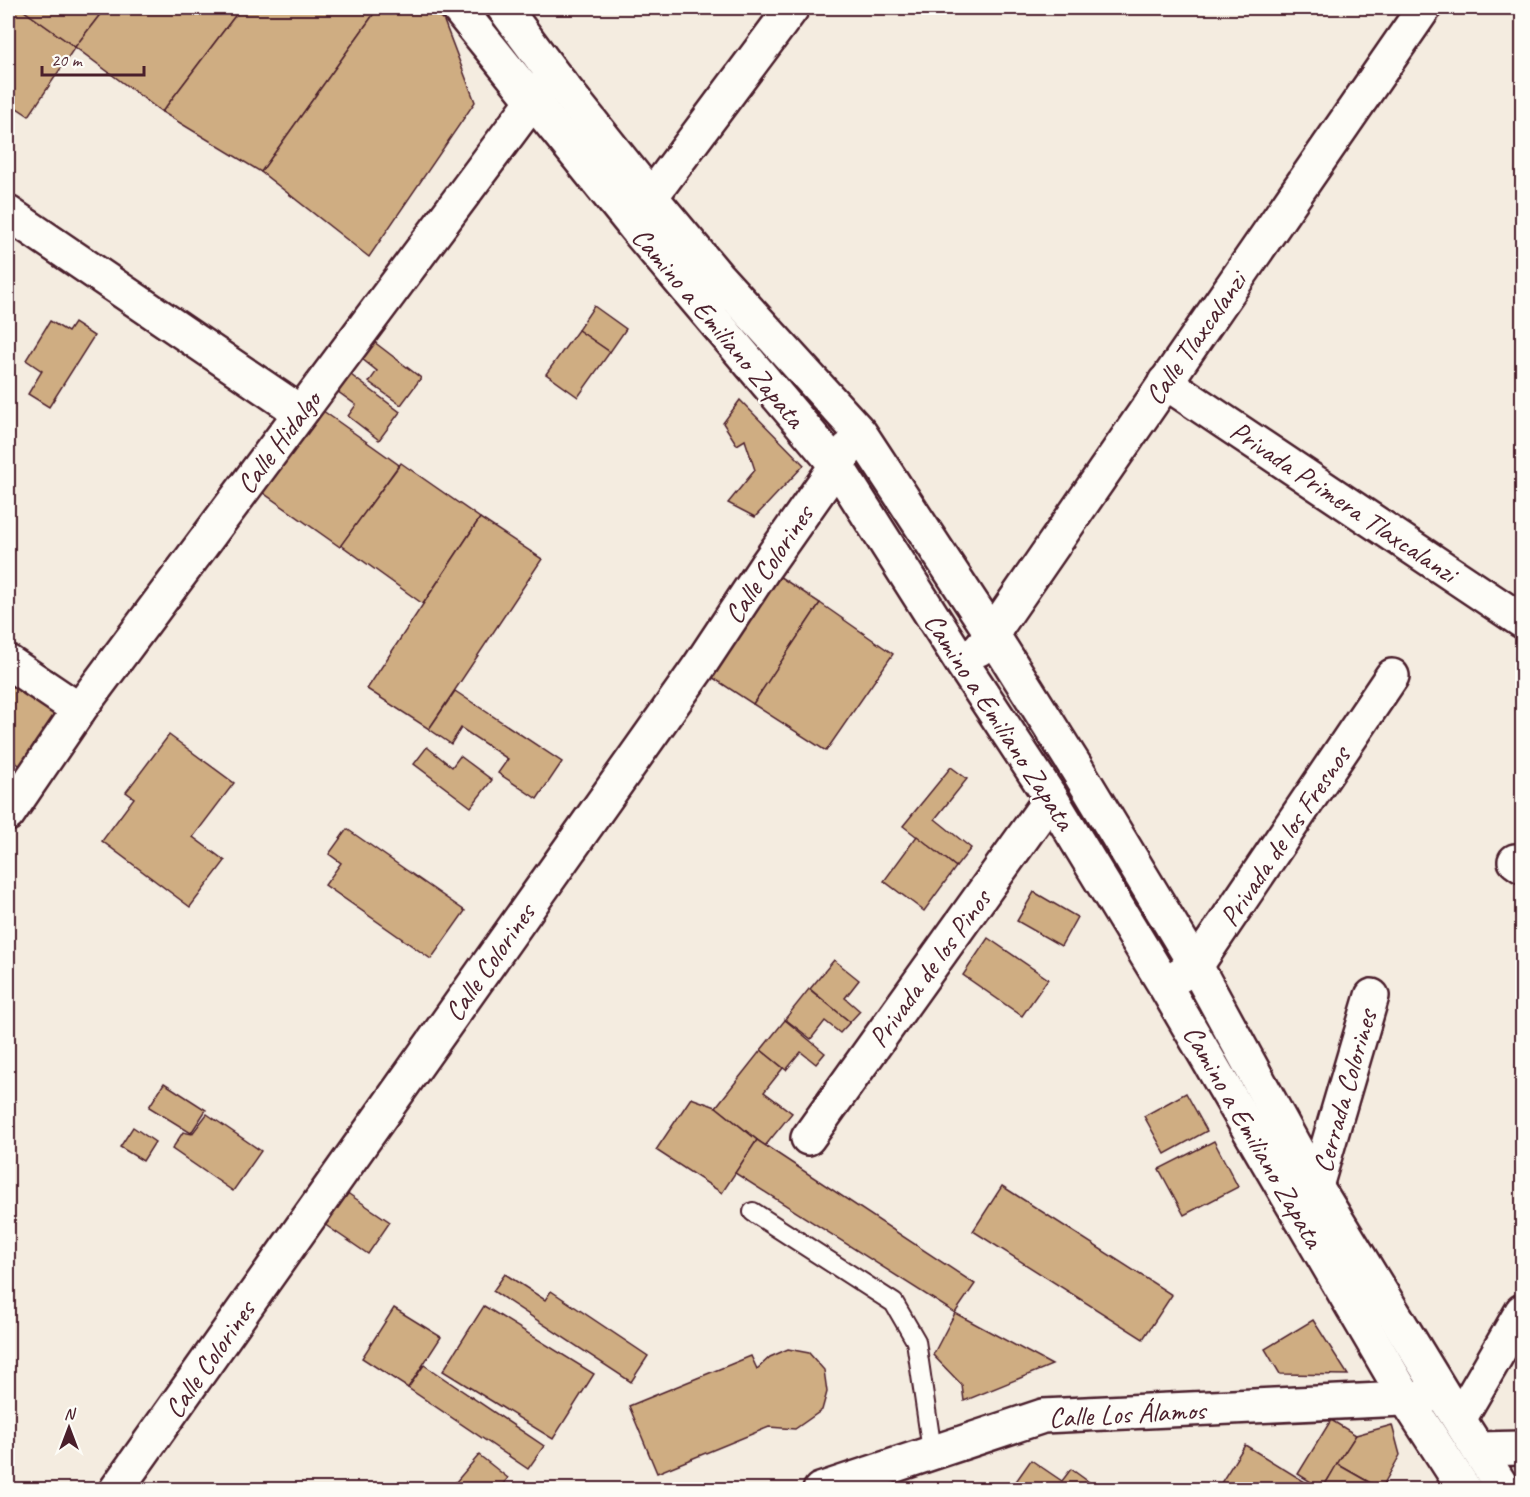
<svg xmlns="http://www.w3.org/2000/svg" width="1530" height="1497" viewBox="0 0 1530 1497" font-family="Caveat,sans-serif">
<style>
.building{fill:#cfad82;stroke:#4a1f2b;stroke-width:1.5}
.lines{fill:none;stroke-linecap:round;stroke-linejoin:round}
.service-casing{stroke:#4a1f2b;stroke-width:22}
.minor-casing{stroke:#4a1f2b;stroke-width:38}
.service{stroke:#fdfcf7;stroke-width:18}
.minor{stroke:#fdfcf7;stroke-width:33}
.labels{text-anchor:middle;stroke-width:5;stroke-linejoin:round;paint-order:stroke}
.street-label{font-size:28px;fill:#4a1f2b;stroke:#fdfcf7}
</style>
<rect width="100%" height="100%" fill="#f4ece0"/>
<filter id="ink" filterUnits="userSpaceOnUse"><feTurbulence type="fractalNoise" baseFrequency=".0167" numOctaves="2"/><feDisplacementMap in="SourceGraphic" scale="12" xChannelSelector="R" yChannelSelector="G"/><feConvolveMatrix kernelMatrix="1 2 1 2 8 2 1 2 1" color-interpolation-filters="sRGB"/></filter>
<g filter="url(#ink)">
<g class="building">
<path d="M8 8H20L75 47 29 116 8 102Z"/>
<path d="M20 8H105L75 47Z"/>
<path d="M105 8H241L162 112 75 47Z"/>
<path d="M241 8H378L261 172 162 112Z"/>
<path d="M378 8H431L444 21 475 102 369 257 261 172Z"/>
<path d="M594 306 626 329 610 352 578 330Z"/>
<path d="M50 321 68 332 74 323 94 336 49 407 28 394 42 371 26 360Z"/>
<path d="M578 330 610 352 578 397 546 374Z"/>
<path d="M365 335 421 378 401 405 369 382 377 371 352 351Z"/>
<path d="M343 369 400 412 379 440 348 416 356 405 330 386Z"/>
<path d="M740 400 804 465 755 517 728 503 755 470 745 440 737 445 723 423Z"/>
<path d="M319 408 399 465 340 547 259 490Z"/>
<path d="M401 463 480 518 423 604 341 545Z"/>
<path d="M480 518 542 559 429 729 367 689Z"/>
<path d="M765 567 820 603 753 704 698 668Z"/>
<path d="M820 603 893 654 826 751 753 704Z"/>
<path d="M8 684 56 714 22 767 8 757Z"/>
<path d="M455 691 562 762 537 799 498 773 508 759 461 728 451 744 429 729Z"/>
<path d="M169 735 234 783 193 837 225 861 190 907 102 841 134 798 126 792Z"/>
<path d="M427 747 452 767 460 756 492 780 471 807 414 764Z"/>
<path d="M951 767 967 779 935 819 971 848 956 867 903 826Z"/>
<path d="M347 829 465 911 431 959 325 885 341 863 329 854Z"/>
<path d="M917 836 956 867 924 911 884 881Z"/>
<path d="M1034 892 1077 917 1061 946 1017 921Z"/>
<path d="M988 938 1048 979 1022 1016 963 975Z"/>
<path d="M834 960 859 980 845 998 860 1011 850 1022 810 989Z"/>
<path d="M809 989 850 1022 840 1033 825 1021 811 1039 785 1019Z"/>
<path d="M785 1020 825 1053 816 1064 801 1052 786 1070 761 1050Z"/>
<path d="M761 1050 783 1068 764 1092 792 1113 765 1146 716 1107Z"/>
<path d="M164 1083 206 1110 191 1133 149 1107Z"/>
<path d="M1186 1093 1207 1131 1165 1154 1144 1116Z"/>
<path d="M691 1098 716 1107 757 1140 722 1193 656 1150Z"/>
<path d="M207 1114 261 1151 233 1191 172 1149 183 1132 192 1134Z"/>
<path d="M133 1127 155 1142 143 1161 120 1147Z"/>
<path d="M757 1140 975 1284 955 1313 735 1173Z"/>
<path d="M1214 1141 1238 1187 1184 1215 1159 1169Z"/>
<path d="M337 1186 390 1222 368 1254 324 1224Z"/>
<path d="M1002 1186 1172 1295 1143 1339 973 1231Z"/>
<path d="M505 1274 545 1300 551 1291 648 1356 631 1382 493 1291Z"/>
<path d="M484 1306 594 1374 553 1439 443 1371Z"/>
<path d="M394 1308 441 1337 408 1388 362 1358Z"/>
<path d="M955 1313 1052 1365 964 1401 962 1385 933 1355Z"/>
<path d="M1313 1320 1348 1375 1280 1374 1265 1349Z"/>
<path d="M788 1349 809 1353 824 1370 827 1392 822 1410 795 1429 769 1427 657 1473 629 1406 751 1356 757 1369 770 1357Z"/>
<path d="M424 1365 544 1446 528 1469 408 1388Z"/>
<path d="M1331 1420 1356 1435 1322 1489 1298 1474Z"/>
<path d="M1392 1425 1400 1455 1381 1489 1337 1464 1356 1435Z"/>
<path d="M1245 1445 1310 1485 1307 1490H1224L1219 1486Z"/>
<path d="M479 1455 508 1478 498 1490H449Z"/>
<path d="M1031 1460 1062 1481 1071 1469 1100 1490H1016L1012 1487Z"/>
<path d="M1337 1464 1381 1489 1380 1490H1322Z"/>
</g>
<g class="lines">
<g class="service-casing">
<path id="service" d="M753 1212 894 1303 916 1341 932 1451"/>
</g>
<g class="minor-casing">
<g id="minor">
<path d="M458 8 638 231 837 466 964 666 1051 798 1164 984 1407 1400 1465 1490"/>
<path d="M504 8 553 74 651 197 717 276 860 433 992 634 1077 769 1196 966 1316 1186 1444 1396 1504 1490"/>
<path d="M651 197 792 8"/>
<path d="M8 213 300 412"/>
<path d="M1165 382 1522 621"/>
<path d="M979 649 992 634 1424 8"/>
<path d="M8 662 79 710"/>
<path d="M8 814 79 710 544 86"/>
<path d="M1515 861 1522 866"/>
<path d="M1179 976 1196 966 1392 676"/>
<path d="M808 1138 1051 798"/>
<path d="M1316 1186 1372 996"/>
<path d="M1460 1418 1522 1311"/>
<path d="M1478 1449 1522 1448"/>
<path d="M116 1490 698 668 765 567 848 449"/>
<path d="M820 1490 1043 1416 1424 1398"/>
</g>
</g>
<use href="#service" class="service"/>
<use href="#minor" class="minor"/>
</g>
</g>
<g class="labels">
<g class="street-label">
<text transform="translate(719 327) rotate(50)" y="10">Camino a Emiliano Zapata</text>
<text transform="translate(1195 338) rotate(-55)" y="10">Calle Tlaxcalanzi</text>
<text transform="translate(278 442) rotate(-53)" y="10">Calle Hidalgo</text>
<text transform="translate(1344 501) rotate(34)" y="10">Privada Primera Tlaxcalanzi</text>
<text transform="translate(768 564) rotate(-56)" y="10">Calle Colorines</text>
<text transform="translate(1000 721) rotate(57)" y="10">Camino a Emiliano Zapata</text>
<text transform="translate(1284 836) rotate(-56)" y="10">Privada de los Fresnos</text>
<text transform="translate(489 962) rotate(-55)" y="10">Calle Colorines</text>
<text transform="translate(929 968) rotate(-54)" y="10">Privada de los Pinos</text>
<text transform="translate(1344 1091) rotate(-74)" y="10">Cerrada Colorines</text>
<text transform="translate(1254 1136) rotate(60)" y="10">Camino a Emiliano Zapata</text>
<text transform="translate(209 1359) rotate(-55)" y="10">Calle Colorines</text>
<text transform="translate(1127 1413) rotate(-3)" y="10">Calle Los Álamos</text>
</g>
</g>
<rect width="1530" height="1497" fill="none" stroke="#fdfcf7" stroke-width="30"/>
<rect x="15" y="15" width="1500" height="1467" fill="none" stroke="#4a1f2b" stroke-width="2" filter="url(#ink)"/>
<g transform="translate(69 1428)" stroke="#fdfcf7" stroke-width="4.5" paint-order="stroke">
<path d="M0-4.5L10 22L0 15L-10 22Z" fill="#4a1f2b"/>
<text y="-9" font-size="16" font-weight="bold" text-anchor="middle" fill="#4a1f2b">N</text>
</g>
<path d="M42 66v9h102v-9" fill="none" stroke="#4a1f2b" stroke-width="3"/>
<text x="51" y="66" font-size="18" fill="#4a1f2b" stroke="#fdfcf7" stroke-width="4.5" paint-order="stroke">20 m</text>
</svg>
